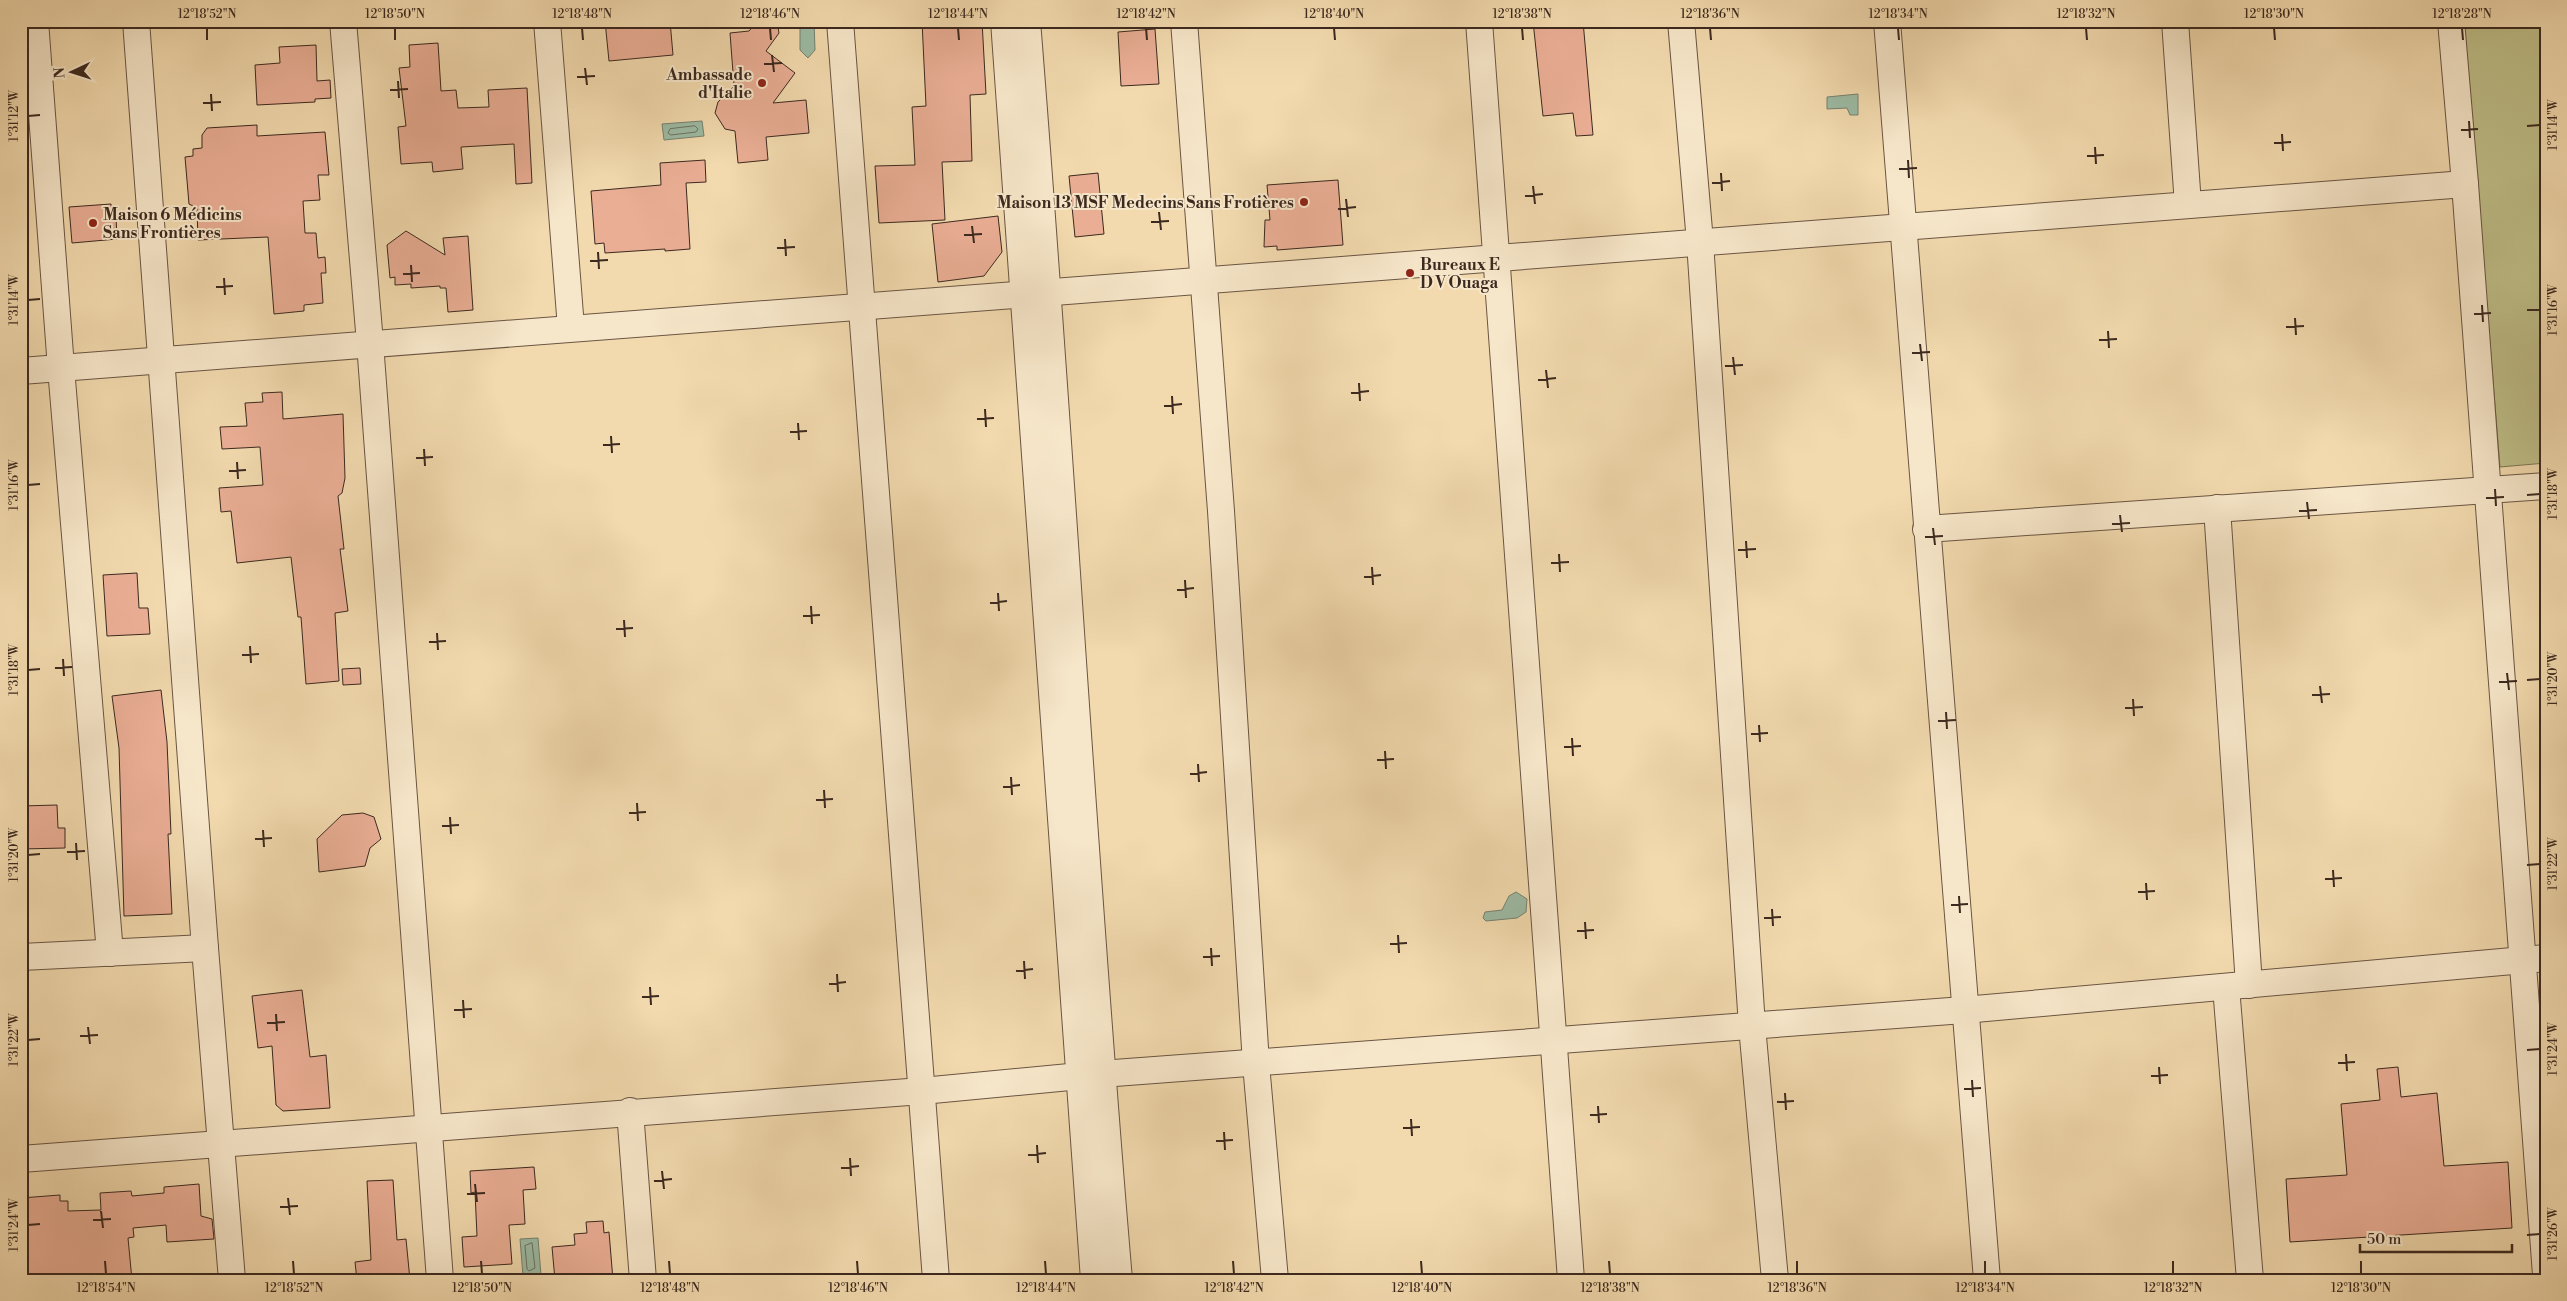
<svg xmlns="http://www.w3.org/2000/svg" width="2567" height="1301" viewBox="0 0 2567 1301" font-family="'Libre Bodoni',serif">
<style>
.green{fill:#bebe88;stroke:#7d7454}
.water{fill:#9cbba4;stroke:#76816f}
.lines{fill:none;stroke-linecap:round;stroke-linejoin:round}
.shore{stroke:#6c7262;stroke-width:1}
.building{fill:#eaae95;stroke:#3c291f}
.minor-casing{stroke:#6a5543;stroke-width:28}
.minor{stroke:#f7e7ca;stroke-width:26}
.ticks{fill:none;stroke:#3c291f;stroke-width:2}
.poi-dot{fill:#8f2418;stroke:#f7e7ca;stroke-width:2}
.labels{text-anchor:middle;stroke-width:4;stroke-linejoin:round;paint-order:stroke}
.poi-label{font-size:16px;font-weight:bold;fill:#3c291f;stroke:#f7e7ca;text-anchor:end}
.neatline{fill:none;stroke:#3c291f;stroke-width:2}
.ticks-label{font-size:12px;text-anchor:middle;fill:#3c291f}
</style>
<rect width="100%" height="100%" fill="#f2daae"/>
<filter id="stains"><feTurbulence type="fractalNoise" baseFrequency=".004" numOctaves="4"/><feColorMatrix values="0 0 0 0 .2 0 0 0 0 .09 0 0 0 0 .02 0 0 0 .5 -.17"/></filter>
<radialGradient id="worn" r=".72"><stop offset=".6" stop-color="#630" stop-opacity="0"/><stop offset="1" stop-color="#630" stop-opacity=".3"/></radialGradient>
<path class="green" d="M2464 21H2546V463L2500 467Z"/>
<g class="water">
<path d="M800 21H814L815 50 808 58 800 50Z"/>
<path d="M1858 94V115H1850L1847 108 1827 109V97Z"/>
<path d="M702 121 704 136 664 140 662 124Z"/>
<path d="M1516 892 1527 899 1526 912 1517 918 1486 921 1483 918 1485 912 1502 910 1509 896Z"/>
<path d="M538 1238 541 1275 523 1276 520 1239Z"/>
</g>
<g class="lines">
<g class="shore">
<path d="M695 126 698 129 696 132 671 135 668 133 670 129Z"/>
<path d="M532 1243 535 1268 529 1271 527 1269 525 1246Z"/>
</g>
</g>
<g class="building">
<path d="M605 21H670L673 55 609 61Z"/>
<path d="M758 21H777L779 33 766 51 795 73 773 103 806 100 809 133 766 137 768 160 738 163 735 131 725 129 715 113 718 102 734 86 730 33 749 31Z"/>
<path d="M922 21H982L986 94 970 95 972 161 942 162 945 220 879 223 875 166 915 165 912 107 926 106Z"/>
<path d="M1533 21H1583L1593 135 1576 136 1573 113 1543 116Z"/>
<path d="M1155 29 1159 84 1121 86 1118 32Z"/>
<path d="M438 43 441 91 456 90 458 108 489 107 488 90 527 88 532 183 516 184 514 144 461 147 463 169 433 172 432 162 401 164 398 127 406 126 399 68 410 67 409 45Z"/>
<path d="M316 45 317 81 330 80 331 98 315 99V102L257 105 255 65 280 63 279 47Z"/>
<path d="M257 125V136L325 132 329 175H318L320 200 303 201 305 233H316L318 258 325 257 326 273H321L323 303 304 305V311L274 314 268 237 198 240 197 208 189 204 185 157 193 156V149L202 148V135L207 128Z"/>
<path d="M705 160 706 182 686 183 690 249 665 251V249L605 253 604 243 595 244 591 191 661 185 660 163Z"/>
<path d="M1098 173 1104 234 1075 237 1069 176Z"/>
<path d="M1338 180 1343 245 1277 250V246L1264 247 1265 220H1270L1267 185Z"/>
<path d="M111 204 112 217 116 216 117 239 72 243 69 207Z"/>
<path d="M998 216 1002 252 984 276 938 282 932 224Z"/>
<path d="M406 231 445 255 443 238 468 236 473 310 448 312 446 288H440V286L411 288V284L395 285V277L390 278 387 245Z"/>
<path d="M282 392 283 419 343 414 345 478 342 493 338 496 344 549H340L348 611 335 613 339 681 306 684 301 617H298L291 557 237 563 231 511 221 512 219 488 263 485 260 447 222 449 220 427 247 426 245 403 263 402 262 393Z"/>
<path d="M137 573 139 608H148L150 634 107 636 103 575Z"/>
<path d="M360 668 361 684 343 685 342 669Z"/>
<path d="M161 690 167 742 171 834H168L172 914 124 916 119 748 112 696Z"/>
<path d="M57 805 58 828H65V848L21 849V806Z"/>
<path d="M363 813 374 817 381 839 370 848 365 866 319 872 317 839 342 815Z"/>
<path d="M302 990 310 1057 326 1055 330 1108 283 1111 276 1105 272 1046 258 1048 252 996Z"/>
<path d="M2398 1067 2401 1097 2437 1093 2444 1166 2508 1162 2512 1228 2290 1242 2286 1179 2347 1175 2341 1104 2380 1100 2377 1069Z"/>
<path d="M534 1167 536 1189 523 1190 525 1224 509 1225 512 1264 464 1267 462 1237 477 1236 475 1192 471 1193 470 1171Z"/>
<path d="M393 1180 397 1240 406 1239 410 1280H357L355 1262 371 1260 367 1181Z"/>
<path d="M199 1184 201 1216 212 1219 214 1239 167 1242 166 1225 133 1228 134 1237 128 1238 132 1280H21V1198L60 1195V1201H68V1211L101 1210 100 1193 131 1191 132 1196 164 1193V1187Z"/>
<path d="M603 1221 604 1233 609 1232 613 1280H555L552 1247 575 1245 574 1234 587 1233 586 1222Z"/>
</g>
<g class="lines">
<g class="minor-casing">
<g id="minor">
<path d="M35 21 61 368 110 953"/>
<path d="M136 21 205 948 232 1280"/>
<path d="M343 21 370 343 440 1280"/>
<path d="M547 21 571 328"/>
<path d="M840 21 936 1280"/>
<path d="M1004 21 1094 1280"/>
<path d="M1027 21C1061 441 1083 861 1119 1280"/>
<path d="M1184 21 1221 511 1256 1064 1275 1280"/>
<path d="M1479 21C1513 441 1537 860 1571 1280"/>
<path d="M1681 21 1700 242 1752 1026 1775 1280"/>
<path d="M1887 21 1987 1280"/>
<path d="M2175 21 2188 205"/>
<path d="M2451 21 2465 184 2546 1275"/>
<path d="M21 371 2465 184"/>
<path d="M2217 508 2249 985"/>
<path d="M1926 529 2546 486"/>
<path d="M21 957 205 948"/>
<path d="M2226 987 2250 1280"/>
<path d="M630 1111 643 1280"/>
<path d="M21 1159 922 1091 1101 1074 1964 1010 2546 958"/>
</g>
</g>
<use href="#minor" class="minor"/>
</g>
<path class="ticks" d="M207 28V40M395 28V40M582 28 583 40M770 28 771 40M958 28 959 40M1146 28 1147 40M1334 28 1335 40M1522 28 1523 40M1710 28 1711 40M1898 28 1899 40M2086 28 2087 40M2274 28 2275 40M2462 28 2463 40M772 55 774 72M764 64 782 63M585 68 587 85M577 77 595 76M398 81 399 98M390 90 408 89M211 94 212 111M203 103 221 102M28 116 40 115M2469 121 2470 138M2527 126 2540 125M2461 130 2478 129M2282 134 2283 151M2274 143 2291 142M2095 147 2096 164M2087 156 2104 155M1908 160 1909 178M1899 169 1917 168M1721 173 1722 191M1712 183 1730 181M1533 186 1535 204M1525 196 1543 194M1346 199 1348 217M1338 209 1356 207M1159 212 1161 230M1151 222 1169 221M972 226 974 243M964 235 982 234M785 239 786 256M777 248 795 247M598 252 599 269M590 261 608 260M411 265 412 282M403 274 420 273M224 278 225 295M216 287 233 286M28 300 40 299M2482 305 2483 322M2527 310H2540M2474 314 2491 313M2295 318 2296 335M2286 327 2304 326M2108 331 2109 348M2099 340 2117 339M1920 344 1922 361M1912 353 1930 352M1733 357 1735 375M1725 366 1743 365M1546 370 1548 388M1538 380 1556 378M1359 383 1360 401M1351 393 1369 391M1172 396 1173 414M1164 406 1182 404M985 409 986 427M977 419 994 418M798 423 799 440M790 432 807 431M611 436 612 453M603 445 620 444M424 449 425 466M416 458 433 457M237 462 238 479M229 471 246 470M28 485 40 484M2495 489 2496 506M2527 495 2540 494M2486 498 2504 497M2307 502 2309 519M2299 511 2317 510M2120 515 2122 532M2112 524 2130 523M1933 528 1935 545M1925 537 1943 536M1746 541 1747 558M1738 550 1756 549M1559 554 1560 572M1551 563 1569 562M1372 567 1373 585M1364 577 1381 575M1185 580 1186 598M1177 590 1194 588M998 593 999 611M990 603 1007 601M811 606 812 624M803 616 820 615M624 620 625 637M616 629 633 628M437 633 438 650M429 642 446 641M250 646 251 663M242 655 259 654M63 659 64 676M55 668 72 667M28 670 40 669M2507 673 2509 690M2527 680 2540 679M2499 682 2517 681M2320 686 2322 703M2312 695 2330 694M2133 699 2134 716M2125 708 2143 707M1946 712 1947 729M1938 721 1956 720M1759 725 1760 742M1751 734 1768 733M1572 738 1573 756M1564 747 1581 746M1385 751 1386 769M1377 760 1394 759M1198 764 1199 782M1190 774 1207 772M1011 777 1012 795M1003 787 1020 785M824 790 825 808M816 800 833 799M637 803 638 821M629 813 646 812M450 817 451 834M442 826 459 825M263 830 264 847M255 839 272 838M76 843 77 860M67 852 85 851M28 855 40 854M2527 865 2540 864M2333 870 2334 887M2325 879 2342 878M2146 883 2147 900M2138 892 2155 891M1959 896 1960 913M1951 905 1968 904M1772 909 1773 926M1764 918 1781 917M1585 922 1586 939M1577 931 1594 930M1398 935 1399 953M1390 944 1407 943M1211 948 1212 966M1203 957 1220 956M1024 961 1025 979M1016 971 1033 969M837 974 838 992M829 984 846 982M650 987 651 1005M642 997 659 996M463 1000 464 1018M454 1010 472 1009M276 1014 277 1031M267 1023 285 1022M88 1027 90 1044M80 1036 98 1035M28 1040 40 1039M2527 1050 2540 1049M2346 1054 2347 1071M2338 1063 2355 1062M2159 1067 2160 1084M2151 1076 2168 1075M1972 1080 1973 1097M1964 1089 1981 1088M1785 1093 1786 1110M1777 1102 1794 1101M1598 1106 1599 1123M1590 1115 1607 1114M1411 1119 1412 1136M1403 1128 1420 1127M1224 1132 1225 1150M1216 1141 1233 1140M1037 1145 1038 1163M1028 1155 1046 1153M850 1158 851 1176M841 1168 859 1166M662 1171 664 1189M654 1181 672 1179M475 1184 477 1202M467 1194 485 1193M288 1198 290 1215M280 1207 298 1206M101 1211 103 1228M93 1220 111 1219M28 1225 40 1224M2527 1235 2540 1234M105 1261 106 1274M293 1261 294 1274M481 1261 482 1274M669 1261 670 1274M857 1261 858 1274M1045 1261 1046 1274M1233 1261 1234 1274M1421 1261 1422 1274M1609 1261 1610 1274M1797 1261V1274M1985 1261V1274M2173 1261V1274M2361 1261V1274"/>
<g class="poi-dot">
<circle cx="762" cy="83" r="5"/>
<circle cx="1304" cy="202" r="5"/>
<circle cx="93" cy="223" r="5"/>
<circle cx="1410" cy="273" r="5"/>
</g>
<g class="labels">
<g class="poi-label">
<text x="752" y="80">Ambassade<tspan x="752" dy="18">d'Italie</tspan></text>
<text x="1294" y="208">Maison 13 MSF Medecins Sans Frotières</text>
<text x="103" y="220" text-anchor="start">Maison 6 Médicins<tspan x="103" dy="18">Sans Frontières</tspan></text>
<text x="1420" y="270" text-anchor="start">Bureaux E<tspan x="1420" dy="18">D V Ouaga</tspan></text>
</g>
</g>
<rect width="2567" height="1301" fill="none" stroke="#f2daae" stroke-width="55"/>
<g transform="translate(72 72) rotate(266)" stroke="#f7e7ca" stroke-width="4" paint-order="stroke">
<path d="M0-4L9 19L0 12L-9 19Z" fill="#3c291f"/>
<text y="-8" font-size="14" font-weight="bold" text-anchor="middle" fill="#3c291f">N</text>
</g>
<path d="M2360 1244v8h152v-8" fill="none" stroke="#3c291f" stroke-width="2.5"/>
<text x="2367" y="1244" font-size="15" fill="#3c291f" stroke="#f7e7ca" stroke-width="4" paint-order="stroke">50 m</text>
<rect x="28" y="28" width="2512" height="1246" class="neatline"/>
<g class="ticks-label">
<text x="207" y="18">12°18'52"N</text>
<text x="395" y="18">12°18'50"N</text>
<text x="582" y="18">12°18'48"N</text>
<text x="770" y="18">12°18'46"N</text>
<text x="958" y="18">12°18'44"N</text>
<text x="1146" y="18">12°18'42"N</text>
<text x="1334" y="18">12°18'40"N</text>
<text x="1522" y="18">12°18'38"N</text>
<text x="1710" y="18">12°18'36"N</text>
<text x="1898" y="18">12°18'34"N</text>
<text x="2086" y="18">12°18'32"N</text>
<text x="2274" y="18">12°18'30"N</text>
<text x="2462" y="18">12°18'28"N</text>
<text transform="translate(14 116) rotate(-90)" y="4">1°31'12"W</text>
<text transform="translate(2553 125) rotate(-90)" y="4">1°31'14"W</text>
<text transform="translate(14 300) rotate(-90)" y="4">1°31'14"W</text>
<text transform="translate(2553 310) rotate(-90)" y="4">1°31'16"W</text>
<text transform="translate(14 485) rotate(-90)" y="4">1°31'16"W</text>
<text transform="translate(2553 494) rotate(-90)" y="4">1°31'18"W</text>
<text transform="translate(14 670) rotate(-90)" y="4">1°31'18"W</text>
<text transform="translate(2553 679) rotate(-90)" y="4">1°31'20"W</text>
<text transform="translate(14 855) rotate(-90)" y="4">1°31'20"W</text>
<text transform="translate(2553 864) rotate(-90)" y="4">1°31'22"W</text>
<text transform="translate(14 1040) rotate(-90)" y="4">1°31'22"W</text>
<text transform="translate(2553 1049) rotate(-90)" y="4">1°31'24"W</text>
<text transform="translate(14 1225) rotate(-90)" y="4">1°31'24"W</text>
<text transform="translate(2553 1234) rotate(-90)" y="4">1°31'26"W</text>
<text x="106" y="1292">12°18'54"N</text>
<text x="294" y="1292">12°18'52"N</text>
<text x="482" y="1292">12°18'50"N</text>
<text x="670" y="1292">12°18'48"N</text>
<text x="858" y="1292">12°18'46"N</text>
<text x="1046" y="1292">12°18'44"N</text>
<text x="1234" y="1292">12°18'42"N</text>
<text x="1422" y="1292">12°18'40"N</text>
<text x="1610" y="1292">12°18'38"N</text>
<text x="1797" y="1292">12°18'36"N</text>
<text x="1985" y="1292">12°18'34"N</text>
<text x="2173" y="1292">12°18'32"N</text>
<text x="2361" y="1292">12°18'30"N</text>
</g>
<rect width="100%" height="100%" filter="url(#stains)"/>
<rect width="100%" height="100%" fill="url(#worn)"/>
</svg>
